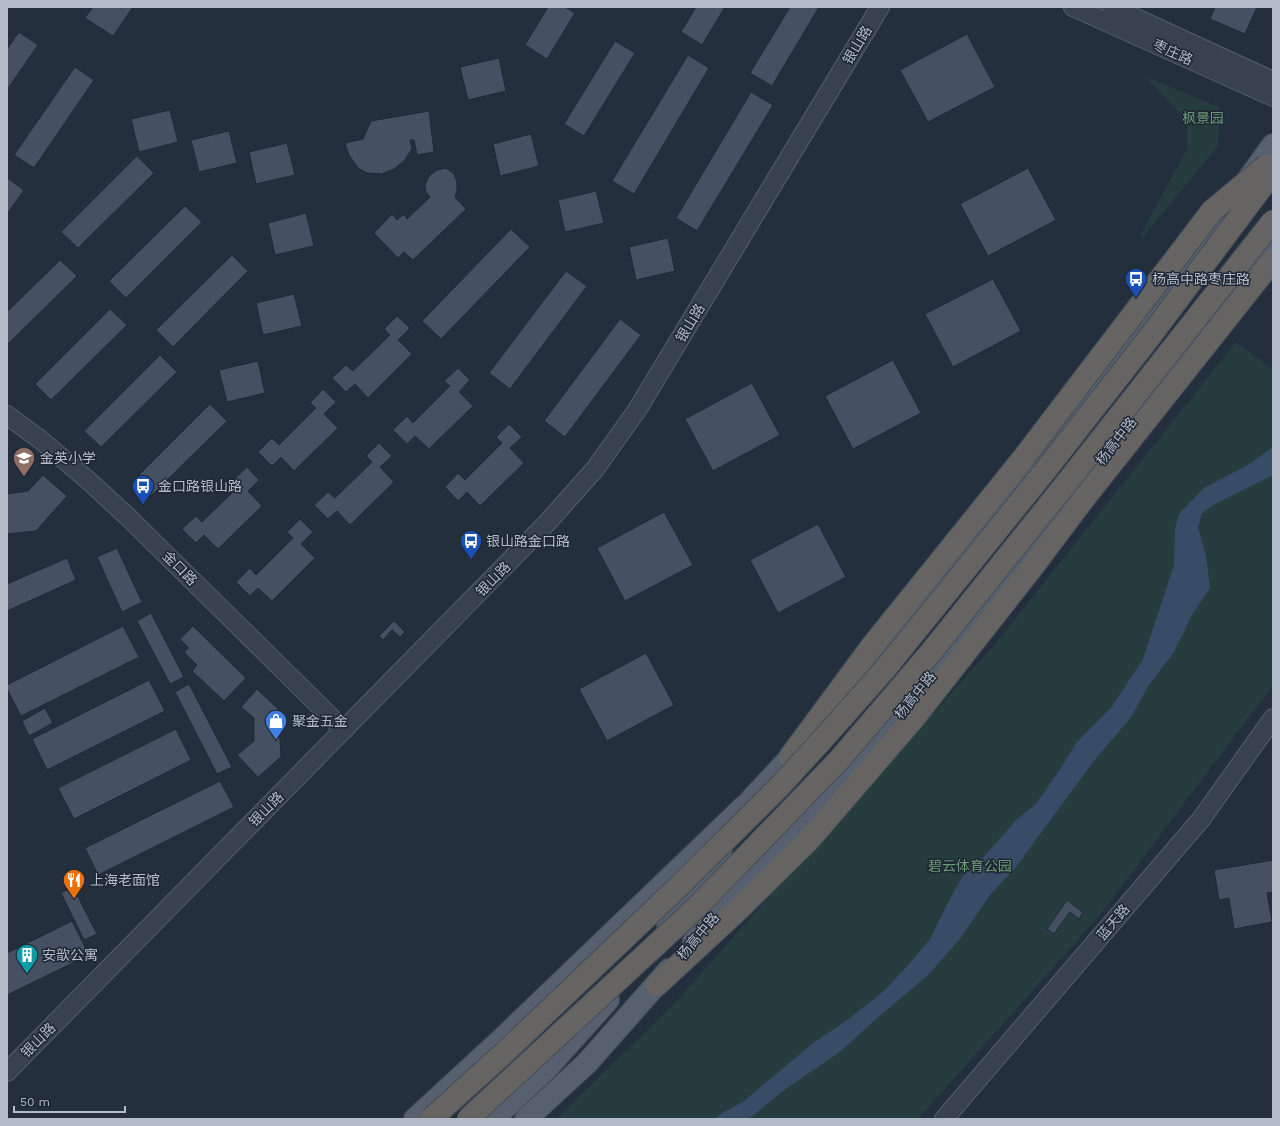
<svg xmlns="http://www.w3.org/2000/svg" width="1280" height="1126" viewBox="0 0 1280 1126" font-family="'Work Sans','Noto Sans SC',sans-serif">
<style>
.green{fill:#263c3f}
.water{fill:#394c67}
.building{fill:#455162;stroke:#1f2835}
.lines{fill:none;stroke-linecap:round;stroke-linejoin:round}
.tertiary-casing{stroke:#565f6c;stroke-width:20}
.primary-casing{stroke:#414a57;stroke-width:24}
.trunk-casing{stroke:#434c59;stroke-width:24}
.tertiary{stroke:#38414e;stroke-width:18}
.primary{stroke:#56606e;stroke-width:22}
.trunk{stroke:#656462;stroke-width:22}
.trunk-bridge-casing{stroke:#434c59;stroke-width:24;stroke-linecap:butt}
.trunk-bridge{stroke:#656462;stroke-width:22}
.labels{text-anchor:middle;stroke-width:3;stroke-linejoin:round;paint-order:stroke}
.street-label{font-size:14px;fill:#b4bcc9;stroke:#1d2633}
.park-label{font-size:14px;fill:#6b9a76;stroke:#1d2633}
.poi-label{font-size:14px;fill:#b4bcc9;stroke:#1d2633;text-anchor:start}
</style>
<rect width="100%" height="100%" fill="#242f3e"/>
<g class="green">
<path d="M1144 76 1219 107 1218 146 1142 238 1140 236 1187 149V120Z"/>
<path d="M1236 342 1273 370V685L1100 915 918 1119H556L674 1004 995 644Z"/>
</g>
<path class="water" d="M1273 447V475L1215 504 1202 513 1198 527 1206 556 1210 588 1192 615 1174 652 1149 685 1131 717 1093 762 1016 867 990 895 960 939 928 975 875 1020 841 1051 780 1093 754 1115 747 1119H715L722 1113 743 1102 812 1044 850 1018 885 990 909 964 930 939 951 897 964 874 982 859 1017 819 1035 805 1061 768 1077 742 1111 708 1143 659 1174 565 1175 529 1179 514 1204 488 1248 465Z"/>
<g class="building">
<path d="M93 7H133L113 36 85 18Z"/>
<path d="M548 7H565L575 13 547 59 525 45Z"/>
<path d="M696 7H725L702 45 681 32Z"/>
<path d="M790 7H819L772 86 750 73Z"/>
<path d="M1215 7H1257L1245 34 1210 19Z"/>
<path d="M19 32 38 45 7 90V49Z"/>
<path d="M967 34 995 87 928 122 900 70Z"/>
<path d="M615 41 635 53 584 136 564 124Z"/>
<path d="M688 55 709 68 634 194 612 181Z"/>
<path d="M499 58 506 91 468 100 460 67Z"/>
<path d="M75 67 94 80 34 168 14 155Z"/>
<path d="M751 92 773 105 697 231 676 218Z"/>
<path d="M170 110 178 142 139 152 131 119Z"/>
<path d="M429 111 434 152 417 155 414 140H410L412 149 404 161 394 169 381 174 367 173 358 168 349 155 345 143 363 139 371 121Z"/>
<path d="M229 131 237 163 199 172 191 140Z"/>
<path d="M531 134 539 166 500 176 493 144Z"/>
<path d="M287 143 295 175 256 184 249 152Z"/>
<path d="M137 156 154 173 78 248 61 232Z"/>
<path d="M446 168 454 174 457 182V190L455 197 466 209 413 260 404 252 398 258 374 233 392 214 397 220 404 214 407 219 430 197 426 192 425 185 429 176 437 170Z"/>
<path d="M1028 168 1056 220 988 256 960 204Z"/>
<path d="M7 178 24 190 7 214Z"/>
<path d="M596 191 604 223 565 232 558 200Z"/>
<path d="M185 206 202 222 126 298 109 281Z"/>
<path d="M306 213 314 246 275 255 268 223Z"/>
<path d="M511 229 530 247 441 339 422 321Z"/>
<path d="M668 238 675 271 636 280 629 247Z"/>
<path d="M232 255 248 271 173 347 156 330Z"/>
<path d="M60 260 77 276 7 345V312Z"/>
<path d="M566 271 587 286 510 389 489 373Z"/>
<path d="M993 279 1021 331 953 367 925 314Z"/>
<path d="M294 294 302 326 263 335 256 303Z"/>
<path d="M110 309 127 325 51 400 35 384Z"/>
<path d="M397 316 410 328 398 340 412 354 368 398 355 384 346 392 332 378 346 365 353 371 390 335 384 329Z"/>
<path d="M620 319 641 335 565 437 544 421Z"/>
<path d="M160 355 177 372 101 447 84 431Z"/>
<path d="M893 360 921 413 853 449 825 396Z"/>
<path d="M258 361 265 393 227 402 219 370Z"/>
<path d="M458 368 470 380 459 392 473 406 429 449 415 436 407 444 393 430 407 416 413 423 450 386 444 381Z"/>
<path d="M752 383 780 435 713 471 685 419Z"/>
<path d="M323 389 336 402 324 414 338 428 294 471 281 457 272 466 258 452 272 438 279 445 316 408 310 403Z"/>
<path d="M210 404 227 421 151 496 134 480Z"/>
<path d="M509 424 522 437 510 448 524 463 480 506 467 492 458 501 445 487 458 473 465 480 502 443 496 437Z"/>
<path d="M379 443 392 456 380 467 394 482 350 525 337 511 328 519 314 505 328 492 335 498 372 462 366 456Z"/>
<path d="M247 467 259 480 248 491 262 506 218 549 204 535 196 543 182 529 196 516 202 522 239 486 233 480Z"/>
<path d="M43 475 67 496 36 531 7 534V494L28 491Z"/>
<path d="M664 512 693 565 625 601 597 548Z"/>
<path d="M300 519 313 532 301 544 315 558 272 601 258 588 250 596 236 582 250 568 256 575 293 538 287 532Z"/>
<path d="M818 524 846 577 778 613 750 560Z"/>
<path d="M117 548 142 602 122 612 97 557Z"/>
<path d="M67 558 76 580 7 611V584Z"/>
<path d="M151 613 184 677 170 684 137 621Z"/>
<path d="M394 621 405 632 400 637 392 630 383 640 379 636Z"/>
<path d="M123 626 139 657 21 716 7 689V685Z"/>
<path d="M193 626 246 678 224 701 192 671 197 665 184 652 189 648 180 639Z"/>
<path d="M646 653 674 705 607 741 579 689Z"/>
<path d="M149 680 165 711 47 770 32 739Z"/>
<path d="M189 684 232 767 217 774 175 692Z"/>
<path d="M257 689 278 709 281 757 258 777 237 755 254 741V718L241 707Z"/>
<path d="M45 708 53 723 29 736 22 721Z"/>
<path d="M176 729 191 760 74 819 58 788Z"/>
<path d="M220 781 234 807 98 875 85 848Z"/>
<path d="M1273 860V892L1267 893 1272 922 1234 929 1229 898 1219 900 1214 870Z"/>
<path d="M73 887 97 934 84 940 61 893Z"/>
<path d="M1067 900 1083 912 1079 919 1070 912 1054 934 1047 929Z"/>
<path d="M72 921 89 955 7 995V953Z"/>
</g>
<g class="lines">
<g class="tertiary-casing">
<g id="tertiary">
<path d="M1073 7 1273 97"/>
<path d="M1112 7 1273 81"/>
<path d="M7 415 42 441 90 482 129 518 344 730"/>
<path d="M7 1072 546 524 595 469 637 410 880 7"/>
<path d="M944 1119 1202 818 1273 718"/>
</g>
</g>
<g class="primary-casing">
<g id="primary">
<path d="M856 688 1153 312 1273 145"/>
<path d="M743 814 751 800 804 743"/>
<path d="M668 925 700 884 721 850"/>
<path d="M694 941 735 892 824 802 901 714 1190 346 1273 244"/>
<path d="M415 1119 502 1039 746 805"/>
<path d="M493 1119 546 1069 608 1000"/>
<path d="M526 1119 587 1063 669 970"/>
</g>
</g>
<g class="trunk-casing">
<g id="trunk">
<path d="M790 757 872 646 1025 456"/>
<path d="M657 985 739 909 809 840 914 718 1034 565 1082 501 1273 260"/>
</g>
</g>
<use href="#tertiary" class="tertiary"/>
<use href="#primary" class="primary"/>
<use href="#trunk" class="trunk"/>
<g class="trunk-bridge-casing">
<g id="trunk-bridge">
<path d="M1025 456 1212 211 1267 165"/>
<path d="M431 1119 504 1053 678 887 778 788 821 741 884 670 1048 467 1148 339 1273 172"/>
<path d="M468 1119 698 906 839 760 932 651 1065 485 1273 221"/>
</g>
</g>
<use href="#trunk-bridge" class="trunk-bridge"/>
</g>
<defs>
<g id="bus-pin" transform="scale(1.15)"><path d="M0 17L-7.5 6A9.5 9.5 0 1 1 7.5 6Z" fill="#1a4fb4" stroke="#1d2633"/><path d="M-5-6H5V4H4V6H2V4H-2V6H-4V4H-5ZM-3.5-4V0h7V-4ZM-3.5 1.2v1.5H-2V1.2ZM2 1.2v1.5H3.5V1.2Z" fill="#fff"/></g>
<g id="school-pin" transform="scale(1.15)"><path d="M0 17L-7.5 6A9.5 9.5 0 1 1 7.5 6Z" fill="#8d6e63" stroke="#1d2633"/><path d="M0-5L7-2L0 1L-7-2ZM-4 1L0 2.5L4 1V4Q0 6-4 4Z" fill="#fff"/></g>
<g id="shop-pin" transform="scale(1.15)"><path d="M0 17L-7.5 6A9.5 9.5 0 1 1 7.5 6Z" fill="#3f7fe0" stroke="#1d2633"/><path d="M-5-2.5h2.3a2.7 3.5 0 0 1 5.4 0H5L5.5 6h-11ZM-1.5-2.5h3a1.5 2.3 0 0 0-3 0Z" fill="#fff"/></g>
<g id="restaurant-pin" transform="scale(1.15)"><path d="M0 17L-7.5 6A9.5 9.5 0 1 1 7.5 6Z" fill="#e8710a" stroke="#1d2633"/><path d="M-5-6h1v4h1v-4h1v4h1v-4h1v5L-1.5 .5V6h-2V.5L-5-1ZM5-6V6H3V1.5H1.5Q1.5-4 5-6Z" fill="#fff"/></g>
<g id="building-pin" transform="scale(1.15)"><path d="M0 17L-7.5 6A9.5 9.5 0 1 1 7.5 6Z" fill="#0f9aa8" stroke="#1d2633"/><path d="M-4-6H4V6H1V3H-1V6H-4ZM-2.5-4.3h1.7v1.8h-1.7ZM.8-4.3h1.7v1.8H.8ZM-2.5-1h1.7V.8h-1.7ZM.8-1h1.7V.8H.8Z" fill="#fff"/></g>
</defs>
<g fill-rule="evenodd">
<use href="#bus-pin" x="1136" y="279"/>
<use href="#school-pin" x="24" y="458"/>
<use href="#bus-pin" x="143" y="486"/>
<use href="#bus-pin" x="471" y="541"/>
<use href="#shop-pin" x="276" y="721"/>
<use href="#restaurant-pin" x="74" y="880"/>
<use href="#building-pin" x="27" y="955"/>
</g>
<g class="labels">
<g class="street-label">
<text transform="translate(857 45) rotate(-59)" y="5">银山路</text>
<text transform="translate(1173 52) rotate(24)" y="5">枣庄路</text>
<text transform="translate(690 323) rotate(-59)" y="5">银山路</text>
<text transform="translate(1116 441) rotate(-52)" y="5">杨高中路</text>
<text transform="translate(180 568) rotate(45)" y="5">金口路</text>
<text transform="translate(493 579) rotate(-45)" y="5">银山路</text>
<text transform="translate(915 695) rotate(-51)" y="5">杨高中路</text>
<text transform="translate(266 809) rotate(-45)" y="5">银山路</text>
<text transform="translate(1113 922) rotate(-49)" y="5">蓝天路</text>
<text transform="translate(698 936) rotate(-50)" y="5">杨高中路</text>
<text transform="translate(38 1040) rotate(-45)" y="5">银山路</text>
</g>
<g class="park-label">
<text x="1203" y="123">枫景园</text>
<text x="970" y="871">碧云体育公园</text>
</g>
<g class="poi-label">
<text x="1152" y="284">杨高中路枣庄路</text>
<text x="40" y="463">金英小学</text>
<text x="158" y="491">金口路银山路</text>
<text x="486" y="546">银山路金口路</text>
<text x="292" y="726">聚金五金</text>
<text x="90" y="885">上海老面馆</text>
<text x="42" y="960">安歆公寓</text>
</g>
</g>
<rect width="1280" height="1126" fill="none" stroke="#b4bcc9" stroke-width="16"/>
<path d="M14 1106v6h111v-6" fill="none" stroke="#b4bcc9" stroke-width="2"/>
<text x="20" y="1106" font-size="12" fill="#b4bcc9" stroke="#1d2633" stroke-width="3" paint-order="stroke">50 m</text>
</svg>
